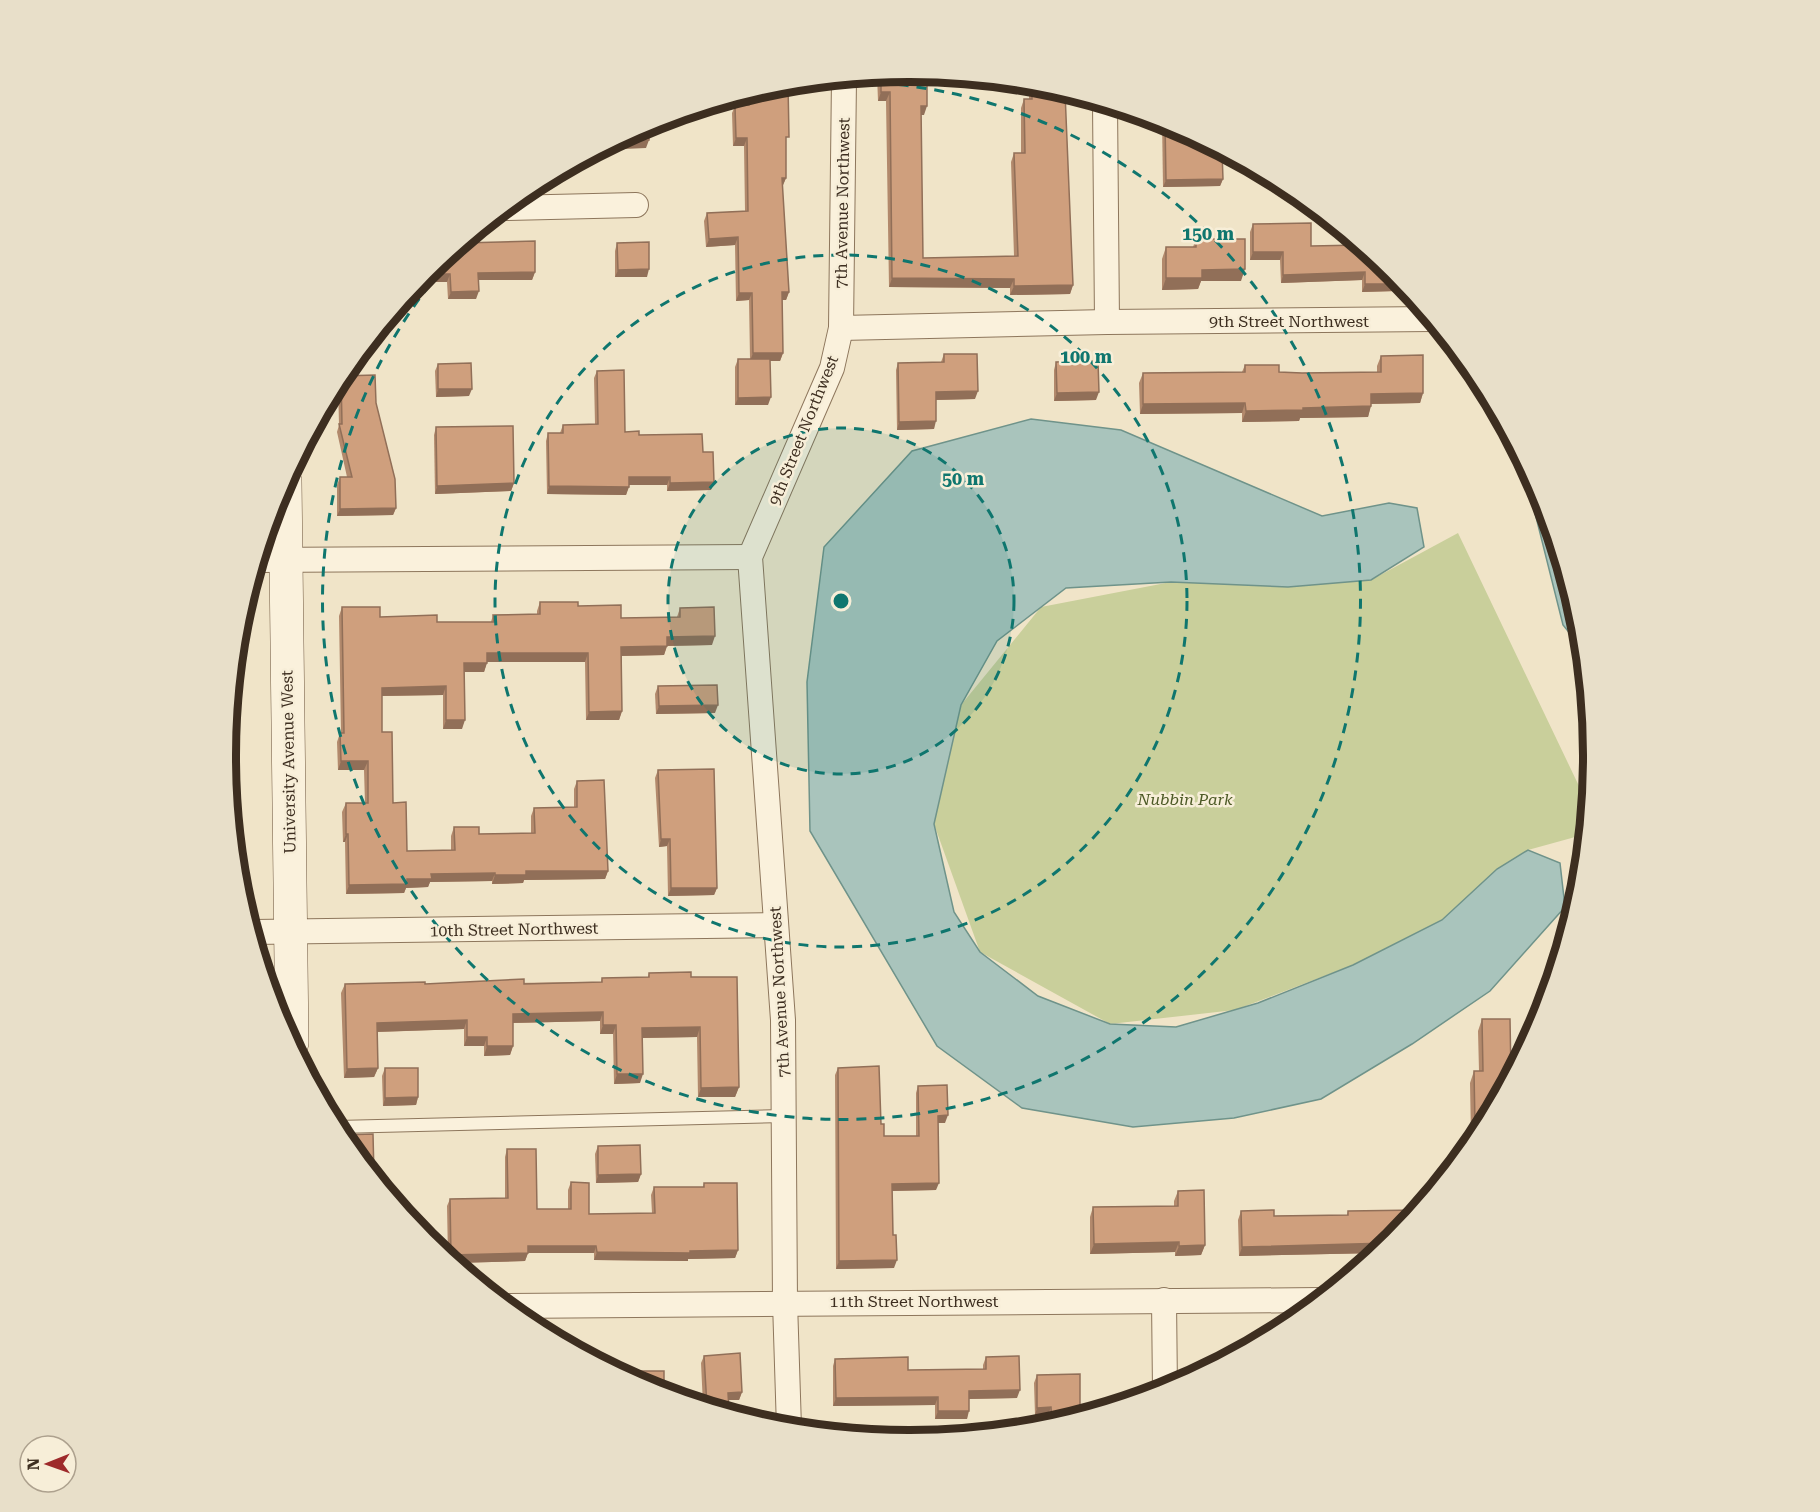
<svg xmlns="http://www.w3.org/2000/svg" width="1820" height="1512" viewBox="0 0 1820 1512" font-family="'Roboto Serif',serif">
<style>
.green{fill:#c9cf9b}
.water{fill:#a9c4bc;stroke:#6f938a;stroke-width:1.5}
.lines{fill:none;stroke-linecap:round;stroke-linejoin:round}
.lane-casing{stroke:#8d765c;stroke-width:14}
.street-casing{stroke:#8d765c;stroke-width:26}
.secondary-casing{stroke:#6f573f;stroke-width:34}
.lane{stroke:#faf1dc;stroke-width:12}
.street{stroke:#faf1dc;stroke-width:24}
.secondary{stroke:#faf1dc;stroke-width:33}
.wall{fill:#b2896c}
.shaded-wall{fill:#916f58}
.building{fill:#cf9f7d;stroke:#916f58;stroke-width:1.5}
.ring{fill:none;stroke:#0f766e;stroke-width:3;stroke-dasharray:10 8}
.labels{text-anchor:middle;stroke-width:5;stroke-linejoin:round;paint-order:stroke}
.street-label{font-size:16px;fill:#3d2e20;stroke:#f7eed8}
.park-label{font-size:16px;font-style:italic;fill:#4d5a26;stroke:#f7eed8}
.rim{fill:none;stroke:#3d2e20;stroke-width:8}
.centre{fill:#0f766e;stroke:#f7eed8;stroke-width:3}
.ring-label{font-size:18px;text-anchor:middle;font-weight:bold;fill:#0f766e;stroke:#f7eed8;stroke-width:5;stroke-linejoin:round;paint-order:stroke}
</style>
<rect width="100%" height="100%" fill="#f0e4c8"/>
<path class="green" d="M1458 533 1589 807 1586 834 1528 850 1442 920 1353 965 1235 1010 1110 1024 980 952 934 824 961 705 1041 607 1171 582 1371 580Z"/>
<g class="water">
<path d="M1031 419 1121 430 1322 516 1389 503 1417 508 1424 547 1371 580 1288 587 1171 582 1066 588 997 641 961 705 934 824 954 912 980 952 1038 996 1110 1024 1176 1027 1258 1003 1353 965 1442 920 1497 869 1528 850 1560 863 1565 907 1490 991 1412 1044 1321 1099 1234 1118 1133 1127 1022 1108 937 1046 810 831 807 682 824 547 912 451Z"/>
<path d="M1527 466C1552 514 1578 597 1584 651L1563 625 1531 497Z"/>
</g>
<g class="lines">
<g class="lane-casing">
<path id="lane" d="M337 1127 784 1116"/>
</g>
<g class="street-casing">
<g id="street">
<path d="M1105 104 1107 322"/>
<path d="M505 208 636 205"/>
<path d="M841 328 1107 322 1432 319"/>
<path d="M258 560 750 557"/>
<path d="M252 932 776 925"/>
<path d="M1164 1300 1165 1390"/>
<path d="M507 1306 1321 1300"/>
<path d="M789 1428 785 1302 783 1020 750 557 832 368 841 328 844 79"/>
</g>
</g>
<g class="secondary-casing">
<path id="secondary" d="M285 481 292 1043"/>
</g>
<use href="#lane" class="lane"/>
<use href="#street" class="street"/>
<use href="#secondary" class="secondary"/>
</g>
<g class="wall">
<path d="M910 72 924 115H921L923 258 1014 256 1011 162 1014 153H1021V108L1024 99H1029V84L1044 85 1073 285 1070 294 1010 295V288L889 287 886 101H878L877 75Z"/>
<path d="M777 85 786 145V178L783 185H782L789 292 786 300H782L783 353 780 361H770L768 405H735V367L738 359H750L749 300 736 301 735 245 706 247 704 221 707 213 745 211 744 146H733L732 113 735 106 746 105V95Z"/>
<path d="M1162 121 1172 124 1223 179 1220 186 1163 187Z"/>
<path d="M1253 224 1311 246 1399 284 1396 291 1362 292V280L1281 283 1280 260H1250V232Z"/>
<path d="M1196 239 1241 281H1201L1198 289 1162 290V259L1166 247H1193Z"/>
<path d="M617 243 647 277H615V251Z"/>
<path d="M427 272H535L532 280H478L476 299H448L447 282Z"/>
<path d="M944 354 975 399 936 400 934 429 897 430 896 370 898 363 941 362Z"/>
<path d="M1381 356 1423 393 1420 403 1371 404 1368 417 1300 418 1299 421 1242 422V413L1140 414 1139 383 1143 373 1242 372 1245 365 1279 372 1302 373 1377 372V366Z"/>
<path d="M1056 362 1096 400 1054 401V370Z"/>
<path d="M438 364 469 396 436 397 435 371Z"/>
<path d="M597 371 625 432 703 452 711 490 667 491V485H629L626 495 547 494 546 441 548 433H560L563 425 595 424 594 378Z"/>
<path d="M341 376 376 403 396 508 393 515 337 516V485L340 477H347L337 432 339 425 338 384Z"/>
<path d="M436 427 514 483 511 491 435 494 434 435Z"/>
<path d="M540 602 578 606 621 618 677 617 680 608 712 645 667 646 664 655 622 656V711L619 720H586L585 662H487L484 672H464L462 729H443V695L382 696V732L393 803 407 851 451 850V836L454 827 479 834 531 833V816L534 808 574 807V789L577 781 608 871 605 879 524 880 523 883 492 884V881L430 882 428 887 406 888 404 893 346 894 345 842H343L342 812 346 803H365L364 770H338L337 742 340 733H341L339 616 342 607 380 617 437 622H491L493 615 537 614V611Z"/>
<path d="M658 686 715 713 656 714 655 694Z"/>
<path d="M658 770 717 888 714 895 668 896 667 846 659 847 655 778Z"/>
<path d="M649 973 691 977 739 1087 735 1097H698L697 1037 643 1038 640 1083 614 1084 613 1034H600V1021L513 1023V1046L510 1055 484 1056V1046H464V1029L377 1032 378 1068 374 1077 344 1078 341 993 345 984H425L601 982 602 978 648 977Z"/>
<path d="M1482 1019 1511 1075 1471 1137 1470 1083 1474 1071H1479L1478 1031Z"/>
<path d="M385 1068 418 1097 416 1105 383 1106 382 1076Z"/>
<path d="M838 1068 881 1124 884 1136H916V1093L918 1086 945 1123H938L936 1190 892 1191 894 1268 836 1269 835 1075Z"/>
<path d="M598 1146 641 1174 638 1182 596 1183 595 1154Z"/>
<path d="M507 1149 537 1209H568V1190L571 1182 589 1214 652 1213 651 1195 654 1187H703L704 1183 738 1250 735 1258 688 1259V1261L594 1260V1253H528L525 1261 455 1263 448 1257 447 1206 450 1199 505 1198V1157Z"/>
<path d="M1178 1191 1205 1245 1201 1255 1175 1256V1252L1090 1254V1217L1093 1207 1174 1206V1201Z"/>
<path d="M1241 1211 1274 1216 1347 1215 1348 1211 1393 1240 1378 1253 1239 1256 1238 1220Z"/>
<path d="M704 1356 742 1392 739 1400H729V1412L703 1405 701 1363Z"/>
<path d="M986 1357 1017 1398 969 1399 967 1419H935V1405L833 1406V1366L835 1359 908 1370 983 1369V1365Z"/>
<path d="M1037 1375 1080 1416 1049 1425 1048 1415H1035L1034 1383Z"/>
</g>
<g class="shaded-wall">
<path d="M881 92H890L886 101H878Z"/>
<path d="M921 106H927L924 115H917Z"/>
<path d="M736 138H747L744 146H733Z"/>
<path d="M649 140 646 148 600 150 616 141Z"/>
<path d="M782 178H786L783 185 779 186Z"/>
<path d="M1223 179 1220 186 1163 187 1166 180Z"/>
<path d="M738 237 735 245 706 247 709 239Z"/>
<path d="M1253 252H1283L1280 260H1250Z"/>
<path d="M649 269 647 277H615L618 270Z"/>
<path d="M1245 269 1241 281H1201L1198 289 1162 290 1166 278 1202 270Z"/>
<path d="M535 272 532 280H476L478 273Z"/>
<path d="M1365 272 1362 280 1281 283 1283 275Z"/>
<path d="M425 274H450L447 282H419Z"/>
<path d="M892 278 1014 279 1010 288 889 287Z"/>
<path d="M1365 284H1399L1396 291 1362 292Z"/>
<path d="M1073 285 1070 294 1010 295 1014 286Z"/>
<path d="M479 291 476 299H448L451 292Z"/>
<path d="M782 292H789L786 300H779Z"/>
<path d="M739 293H752L749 300 736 301Z"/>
<path d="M753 353H783L780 361H750Z"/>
<path d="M438 389H472L469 396 436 397Z"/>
<path d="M978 391 975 399 933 400 936 392Z"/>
<path d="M1099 392 1096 400 1054 401 1057 393Z"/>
<path d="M1423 393 1420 403 1367 404 1371 394Z"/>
<path d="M771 397 768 405H735L738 398Z"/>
<path d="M1245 403 1242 413 1140 414 1143 404Z"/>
<path d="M1371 406 1368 417 1300 418 1299 421 1242 422 1246 411 1303 408Z"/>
<path d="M936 421 934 429 897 430 899 422Z"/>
<path d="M629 477H670L667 485H626Z"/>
<path d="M714 482 711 490 667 491 670 483Z"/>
<path d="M514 483 511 491 435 494 437 486Z"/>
<path d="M549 486 629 487 626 495 547 494Z"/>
<path d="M396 508 393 515 337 516 340 509Z"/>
<path d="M715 636 712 645 663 646 667 637Z"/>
<path d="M667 646 664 655 618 656 621 647Z"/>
<path d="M487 653H588L585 662H484Z"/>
<path d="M464 663H487L484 672H461Z"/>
<path d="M446 686 443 695 379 696 382 688Z"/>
<path d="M718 705 715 713 656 714 659 706Z"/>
<path d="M622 711 619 720H586L589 712Z"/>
<path d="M446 720H465L462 729H443Z"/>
<path d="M341 761H368L364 770H338Z"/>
<path d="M346 834H348L345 842H343Z"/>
<path d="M661 839H670L667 846 659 847Z"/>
<path d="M526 871H608L605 879 524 880 523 883 492 884 495 875Z"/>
<path d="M495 873 492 881 430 882 428 887 406 888 404 893 346 894 349 885 407 879 431 874Z"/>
<path d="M671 888H717L714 895 668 896Z"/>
<path d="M603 1012 600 1021 509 1023 513 1014Z"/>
<path d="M467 1020 464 1029 373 1032 377 1023Z"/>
<path d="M603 1025H616L613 1034H600Z"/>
<path d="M700 1027 697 1037 639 1038 642 1028Z"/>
<path d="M467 1037H487L484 1046H464Z"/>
<path d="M487 1046H513L510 1055 484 1056Z"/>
<path d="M378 1068 374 1077 344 1078 347 1069Z"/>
<path d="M617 1074H643L640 1083 614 1084Z"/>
<path d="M739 1087 735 1097H698L701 1088Z"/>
<path d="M418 1097 416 1105 383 1106 385 1098Z"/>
<path d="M948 1115 945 1123H935L938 1116Z"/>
<path d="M1475 1125H1485L1478 1137H1471Z"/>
<path d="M641 1174 638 1182 596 1183 598 1175Z"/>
<path d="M939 1183 936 1190 889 1191 892 1184Z"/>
<path d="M1179 1242 1175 1252 1090 1254 1094 1244Z"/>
<path d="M1389 1243 1378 1253 1239 1256 1242 1247Z"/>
<path d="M1205 1245 1201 1255 1175 1256 1179 1246Z"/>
<path d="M528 1246H596L594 1253H528L525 1261 455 1263 450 1259 451 1255Z"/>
<path d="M738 1250 735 1258 688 1259V1261L594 1260 597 1252Z"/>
<path d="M897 1260 894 1268 836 1269 839 1261Z"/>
<path d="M1020 1390 1017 1398 966 1399 969 1391Z"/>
<path d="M742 1392 739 1400H725L728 1393Z"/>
<path d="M938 1397 935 1405 833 1406 836 1398Z"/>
<path d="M1051 1407 1048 1415H1035L1037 1408Z"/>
<path d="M938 1411H969L967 1419H935Z"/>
</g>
<g class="building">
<path d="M910 72 927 74V106H921L923 258 1018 256 1014 153H1025L1024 99H1032V84L1044 85 1065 92 1073 285 1014 286V279L892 278 890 92H881V75Z"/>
<path d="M788 84 789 137H786V178H782L789 292H782L783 353H753L752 293H739L738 237 709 239 707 213 748 211 747 138H736L735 106 749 105V94L777 85Z"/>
<path d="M1165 122 1172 124 1222 151 1223 179 1166 180Z"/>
<path d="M649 124V140L616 141Z"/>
<path d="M1311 223V246L1360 245 1394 273 1399 278V284H1365V272L1283 275V252H1253V224Z"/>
<path d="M1196 239H1245V269L1202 270V278H1166V247H1196Z"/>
<path d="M535 241V272L478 273 479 291 451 292 450 274H425L462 243Z"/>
<path d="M649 242V269L618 270 617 243Z"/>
<path d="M944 354H977L978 391 936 392V421L899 422 898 363 944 362Z"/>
<path d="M1423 355V393L1371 394V406L1303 408V410L1246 411 1245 403 1143 404V373L1245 372V365H1279V372L1302 373 1381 372V356Z"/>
<path d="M738 359H770L771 397 738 398Z"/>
<path d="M1098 361 1099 392 1057 393 1056 362Z"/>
<path d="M471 363 472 389H438V364Z"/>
<path d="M624 370 625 432 639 431V435L702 434 703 452H713L714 482 670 483V477H629V487L549 486 548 433H563V425L598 424 597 371Z"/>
<path d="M375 375 376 403 395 479 396 508 340 509V477H352L339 424H342L341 376Z"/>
<path d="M513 426 514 483 437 486 436 427Z"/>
<path d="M540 602H578V606L621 605V618L680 617V608L714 607 715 636 667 637V646L621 647 622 711 589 712 588 653H487V663H464L465 720H446V686L382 688V732H392L393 803 406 802 407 851 455 850 454 827H479V834L535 833 534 808 577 807V781L604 780 608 871H526V875H495V873L431 874 432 879H407V884L349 885 348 834H346V803H368V761H341L340 733H344L342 607H380V617L437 615V622H494L493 615 540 614Z"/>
<path d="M717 685 718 705 659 706 658 686Z"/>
<path d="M714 769 717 888H671L670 839H661L658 770Z"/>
<path d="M691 972V977H737L739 1087 701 1088 700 1027 642 1028 643 1074H617L616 1025H603V1012L513 1014V1046H487V1037H467V1020L377 1023 378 1068 347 1069 345 984 425 982V984L524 979V984L602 982V978L649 977V973Z"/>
<path d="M1482 1019H1510L1511 1075 1485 1125H1475L1474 1071H1483Z"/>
<path d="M879 1066 881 1124H884V1136H919L918 1086 947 1085 948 1115 938 1116 939 1183 892 1184 893 1235H896L897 1260 839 1261 838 1068Z"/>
<path d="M385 1068H418V1097L385 1098Z"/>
<path d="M373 1134 374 1175 342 1137V1135Z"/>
<path d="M640 1145 641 1174 598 1175V1146Z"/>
<path d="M507 1149H536L537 1209H571V1182L589 1183V1214L655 1213 654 1187H704V1183H737L738 1250 690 1251V1253L597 1252 596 1246H528V1253L451 1255 450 1199 508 1198Z"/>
<path d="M1204 1190 1205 1245 1179 1246V1242L1094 1244 1093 1207 1178 1206V1191Z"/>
<path d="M1274 1210V1216L1348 1215V1211L1418 1210 1393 1240 1389 1243 1242 1247 1241 1211Z"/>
<path d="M740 1353 742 1392 728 1393 729 1410 723 1411 707 1406 704 1356Z"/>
<path d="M1019 1356 1020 1390 969 1391V1411H938V1397L836 1398 835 1359 908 1357V1370L986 1369V1357Z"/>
<path d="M1217 1358H1227L1217 1364Z"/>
<path d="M624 1371H664V1393L648 1388 624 1375Z"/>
<path d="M1080 1374V1416L1052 1424 1051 1407 1037 1408V1375Z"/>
</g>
<circle cx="841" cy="601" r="173" fill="#0f766e" fill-opacity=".12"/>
<g class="ring">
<circle cx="841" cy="601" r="173"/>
<circle cx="841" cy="601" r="346"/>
<path d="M773 86A519 519 0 1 1 477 231"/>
</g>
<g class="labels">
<g class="street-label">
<text transform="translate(842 203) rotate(-89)" y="6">7th Avenue Northwest</text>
<text x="1289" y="327">9th Street Northwest</text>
<text transform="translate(803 430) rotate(-68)" y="6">9th Street Northwest</text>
<text transform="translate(288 762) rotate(-91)" y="6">University Avenue West</text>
<text transform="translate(514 929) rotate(-1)" y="6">10th Street Northwest</text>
<text transform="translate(779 992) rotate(-93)" y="6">7th Avenue Northwest</text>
<text x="914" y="1307">11th Street Northwest</text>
</g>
<g class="park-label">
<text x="1185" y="805">Nubbin Park</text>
</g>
</g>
<path d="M0 0H1820V1512H0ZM909 82H910A673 673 0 0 1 1583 755V757A673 673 0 0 1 910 1430H909A673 673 0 0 1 236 757V755A673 673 0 0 1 909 82Z" fill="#e8dfc9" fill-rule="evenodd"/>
<path class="rim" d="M909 82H910A673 673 0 0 1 1583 755V757A673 673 0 0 1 910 1430H909A673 673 0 0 1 236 757V755A673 673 0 0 1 909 82Z"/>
<circle cx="841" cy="601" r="9" class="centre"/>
<g class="ring-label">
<text x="1208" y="240">150 m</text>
<text x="1086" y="363">100 m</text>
<text x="963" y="485">50 m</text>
</g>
<g transform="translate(48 1464) rotate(269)"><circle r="28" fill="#f7eed8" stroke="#ada18e" stroke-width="1.5"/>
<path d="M0-4.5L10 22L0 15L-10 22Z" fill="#9e2a2b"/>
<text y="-9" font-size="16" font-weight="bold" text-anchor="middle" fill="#3d2e20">N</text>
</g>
</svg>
